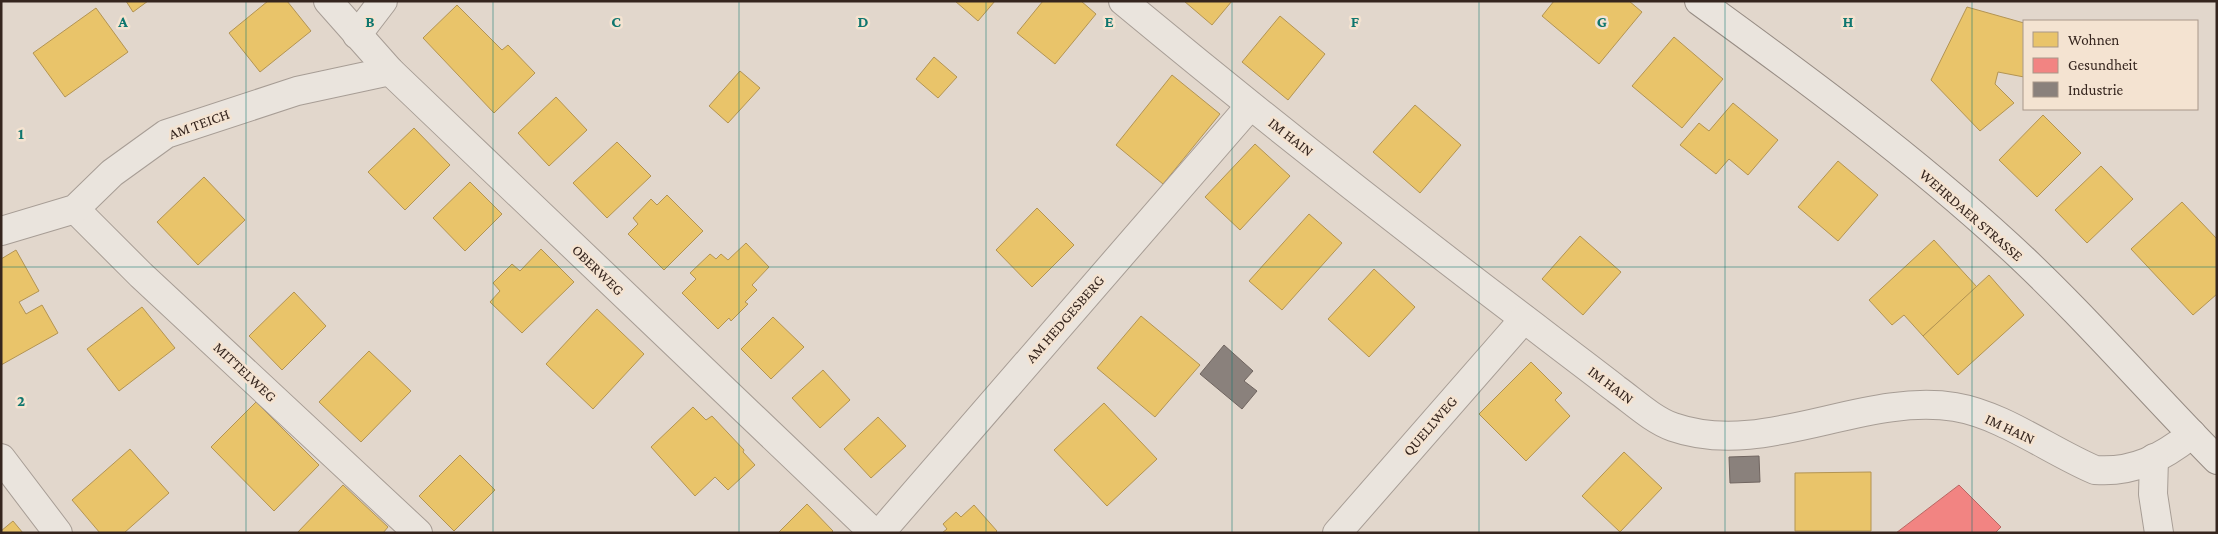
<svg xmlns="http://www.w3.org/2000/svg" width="2218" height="534" viewBox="0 0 2218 534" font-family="'Crimson Pro',serif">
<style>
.homes{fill:#e9c46a;stroke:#b39453}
.health{fill:#f28482;stroke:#b96864}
.industry{fill:#8a817c;stroke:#706560}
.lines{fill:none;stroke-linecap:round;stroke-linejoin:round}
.street-casing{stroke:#a79d95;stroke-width:30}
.secondary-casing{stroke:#978c84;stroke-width:30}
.street{stroke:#eae4dd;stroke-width:28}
.secondary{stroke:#eae4dd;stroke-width:28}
.grid{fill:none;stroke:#0f766e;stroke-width:1;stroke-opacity:0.55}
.labels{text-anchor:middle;stroke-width:5;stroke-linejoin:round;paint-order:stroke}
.street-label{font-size:15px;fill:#35251e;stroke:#f4e3d1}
.grid-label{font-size:16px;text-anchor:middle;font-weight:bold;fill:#0f766e;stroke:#f4e3d1;stroke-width:5;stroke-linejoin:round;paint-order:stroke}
</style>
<rect width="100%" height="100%" fill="#e2d7cc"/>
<g class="homes">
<path d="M126 1H148L133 12Z"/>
<path d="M268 1H287L311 31 260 72 229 33Z"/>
<path d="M955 1H995L978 21Z"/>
<path d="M1043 1H1081L1096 14 1055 64 1017 33Z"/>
<path d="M1184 1H1232L1212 25Z"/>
<path d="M1554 1H1629L1642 12 1599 64 1542 16Z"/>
<path d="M457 5 502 50 508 45 535 73 494 113 423 38Z"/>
<path d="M1967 7 2024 23V77L1998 72 1995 84 2014 103 1980 131 1931 80Z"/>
<path d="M96 8 128 52 65 97 33 53Z"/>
<path d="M1280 16 1325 54 1288 100 1242 62Z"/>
<path d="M1674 37 1723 79 1682 128 1632 86Z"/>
<path d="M934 57 957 77 938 98 916 79Z"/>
<path d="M740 71 760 88 728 123 709 106Z"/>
<path d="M1172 75 1220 114 1163 184 1116 145Z"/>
<path d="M556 97 587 130 549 166 518 133Z"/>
<path d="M1733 103 1778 140 1748 175 1729 159 1716 174 1680 145 1699 123 1709 131Z"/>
<path d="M1415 105 1461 145 1420 193 1373 152Z"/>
<path d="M2043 115 2081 153 2037 197 1999 160Z"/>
<path d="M414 128 450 165 405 210 368 172Z"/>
<path d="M617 142 651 176 607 218 573 183Z"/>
<path d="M1255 144 1290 176 1240 230 1205 197Z"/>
<path d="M1838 161 1878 195 1838 241 1798 207Z"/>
<path d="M2101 166 2133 199 2087 243 2055 210Z"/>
<path d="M204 177 245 220 198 265 157 222Z"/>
<path d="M470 182 502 214 465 251 433 218Z"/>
<path d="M667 195 703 231 664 270 628 234 638 224 633 218 651 199 657 205Z"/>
<path d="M2182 202 2217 239V294L2193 315 2131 249Z"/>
<path d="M1037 208 1074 245 1032 287 996 250Z"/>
<path d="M1309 214 1342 243 1282 310 1249 281Z"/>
<path d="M1580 236 1621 272 1583 315 1542 279Z"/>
<path d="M1934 240 1977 287 1923 336 1904 315 1892 325 1869 300Z"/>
<path d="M746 243 769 267 752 285 757 290 745 302 748 304 731 321 729 318 718 329 682 293 696 279 690 273 710 254 716 259 721 254 728 260Z"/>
<path d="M541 249 574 282 522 333 490 302 500 291 493 283 512 264 520 271Z"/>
<path d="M16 250 39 291 19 302 26 314 42 305 58 333 1 365V259Z"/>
<path d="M1374 269 1415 307 1369 357 1328 319Z"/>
<path d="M1989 275 2024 315 1958 375 1923 336Z"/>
<path d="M294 292 326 326 282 370 249 336Z"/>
<path d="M142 307 175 348 119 391 87 349Z"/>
<path d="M597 309 644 354 593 409 546 364Z"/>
<path d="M1141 316 1200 365 1155 417 1097 368Z"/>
<path d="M773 317 804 347 771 379 741 349Z"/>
<path d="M369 351 411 391 361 442 319 402Z"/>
<path d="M1531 362 1562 393 1555 400 1570 416 1526 461 1479 414Z"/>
<path d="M823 370 850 400 820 428 792 398Z"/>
<path d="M256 402 319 465 274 511 211 447Z"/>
<path d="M1104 403 1157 459 1107 506 1054 450Z"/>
<path d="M693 407 706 420 712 416 744 450 743 452 755 465 728 490 715 477 695 496 651 447Z"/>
<path d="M878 417 906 446 871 478 844 449Z"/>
<path d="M130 449 169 493 124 533H100L72 500Z"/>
<path d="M1624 452 1662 488 1620 532 1582 496Z"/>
<path d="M460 455 495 490 454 531 419 496Z"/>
<path d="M1871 472V531H1795V473Z"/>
<path d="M343 485 388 527 383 533H297Z"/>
<path d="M807 504 833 531 831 533H778Z"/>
<path d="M974 505 997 531 995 533H942L947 529 943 524 956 512 961 517Z"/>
<path d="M13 521 23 533H1V531Z"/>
</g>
<path class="health" d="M1959 485 2001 527 1995 533H1896Z"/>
<g class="industry">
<path d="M1224 345 1253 371 1244 381 1257 391 1242 409 1200 374Z"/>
<path d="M1759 456 1760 482 1730 483 1729 457Z"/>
</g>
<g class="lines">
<g class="street-casing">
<g id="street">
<path d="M328 1 390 71 874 533"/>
<path d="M1123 1C1258 113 1395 221 1535 327 1562 348 1589 368 1616 389 1634 402 1653 420 1673 427 1764 459 1862 392 1955 407 2003 415 2050 451 2095 470 2133 473 2162 458 2192 434"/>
<path d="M357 35 383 1"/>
<path d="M75 209 141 275 418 533"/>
<path d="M1 231 75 209 112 173 166 134 297 91 390 71"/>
<path d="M1 458 58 533"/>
<path d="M2154 458 2153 494 2159 533"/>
<path d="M880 533 1250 106"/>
<path d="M1337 533 1524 319"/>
</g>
</g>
<g class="secondary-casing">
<path id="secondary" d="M1699 1C1805 78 1911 156 2008 245 2081 312 2147 389 2217 460"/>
</g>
<use href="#street" class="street"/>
<use href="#secondary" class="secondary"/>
</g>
<path class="grid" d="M246 1V533M493 1V533M739 1V533M986 1V533M1232 1V533M1479 1V533M1725 1V533M1972 1V533M1 267H2217"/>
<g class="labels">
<g class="street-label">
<text transform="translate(199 124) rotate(-20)" y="5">AM TEICH</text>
<text transform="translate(1291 137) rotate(38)" y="5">IM HAIN</text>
<text transform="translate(1971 215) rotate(41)" y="5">WEHRDAER STRASSE</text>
<text transform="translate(598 270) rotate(44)" y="5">OBERWEG</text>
<text transform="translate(1065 319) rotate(-49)" y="5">AM HEDGESBERG</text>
<text transform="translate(245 372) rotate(43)" y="5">MITTELWEG</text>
<text transform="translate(1611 385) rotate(37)" y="5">IM HAIN</text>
<text transform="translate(1430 426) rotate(-49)" y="5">QUELLWEG</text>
<text transform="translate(2010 429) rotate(25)" y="5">IM HAIN</text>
</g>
</g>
<g class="grid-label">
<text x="123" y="27">A</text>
<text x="370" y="27">B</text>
<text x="616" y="27">C</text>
<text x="863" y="27">D</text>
<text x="1109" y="27">E</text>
<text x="1355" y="27">F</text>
<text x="1602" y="27">G</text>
<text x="1848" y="27">H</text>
<text x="21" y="139">1</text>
<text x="21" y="406">2</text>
</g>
<rect width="2218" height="534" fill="none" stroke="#35251e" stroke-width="5"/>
<rect x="2023" y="20" width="175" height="90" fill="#f4e3d1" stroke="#a89789"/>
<rect x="2033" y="32" width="25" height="15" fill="#e9c46a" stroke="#a89789"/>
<text x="2068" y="45" font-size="15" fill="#35251e">Wohnen</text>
<rect x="2033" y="58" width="25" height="15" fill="#f28482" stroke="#a89789"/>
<text x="2068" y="70" font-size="15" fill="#35251e">Gesundheit</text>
<rect x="2033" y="82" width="25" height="15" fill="#8a817c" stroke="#a89789"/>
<text x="2068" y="95" font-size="15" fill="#35251e">Industrie</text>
</svg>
